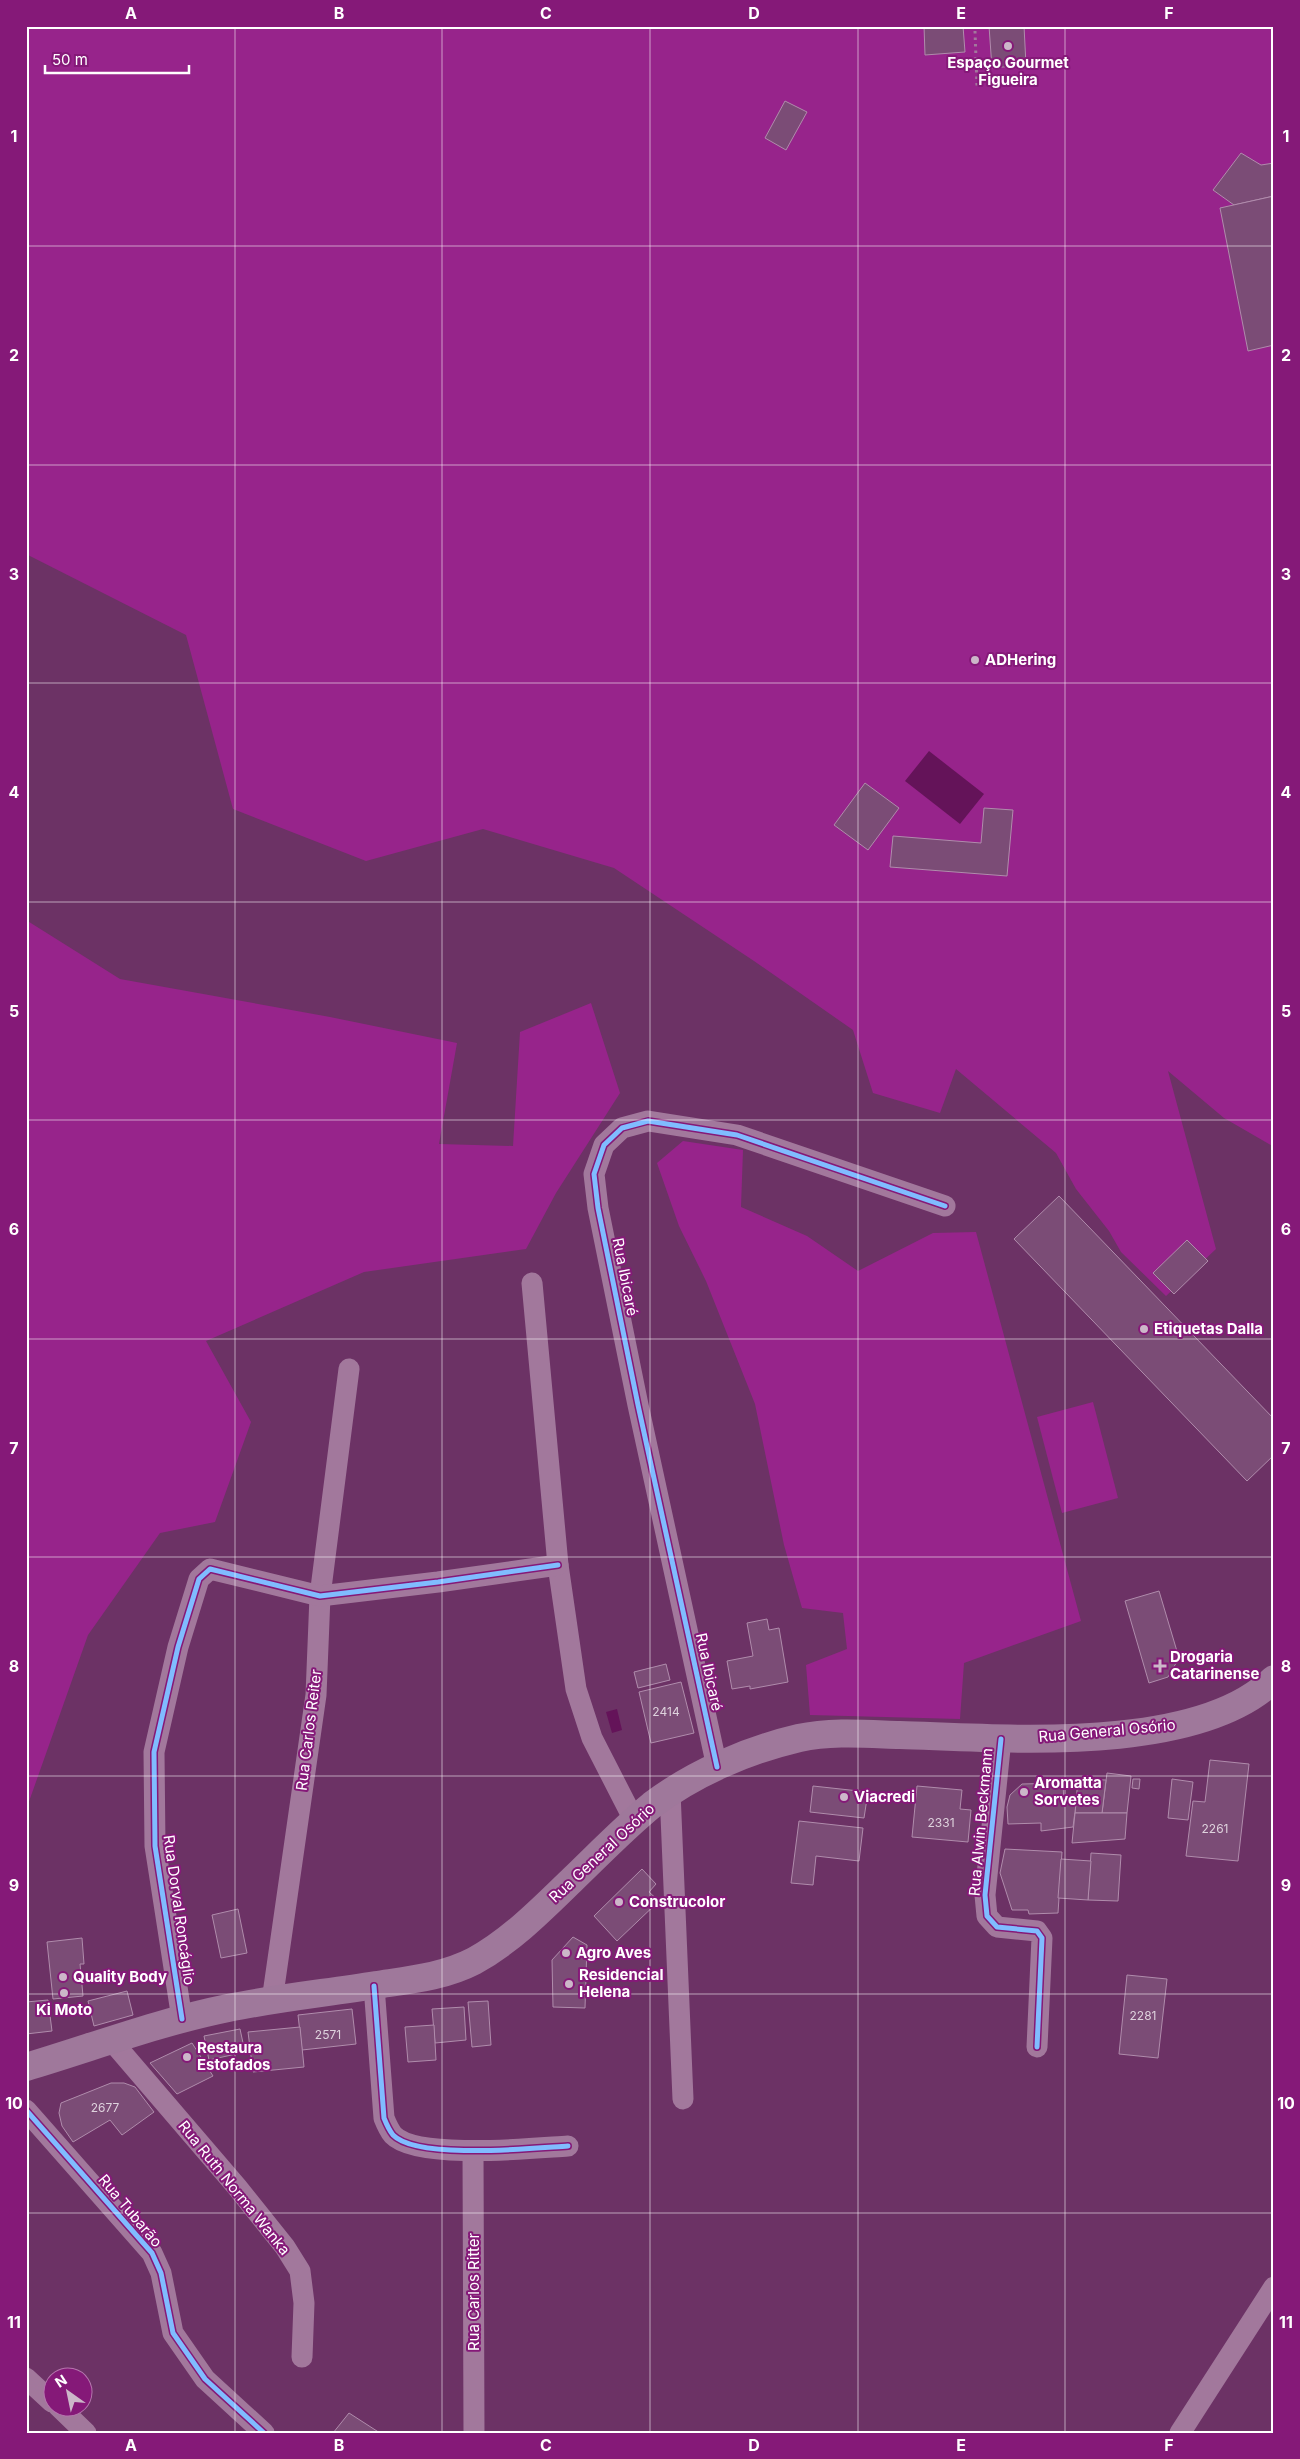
<svg xmlns="http://www.w3.org/2000/svg" width="1300" height="2459" viewBox="0 0 1300 2459" font-family="Inter,sans-serif">
<style>
.green{fill:#97248b}
.water{fill:#641359}
.building{fill:#7b4c76;stroke:#b08cac}
.lines{fill:none;stroke-linecap:round;stroke-linejoin:round}
.path{stroke:#a2789c;stroke-width:3;stroke-dasharray:2.5 4;stroke-linecap:butt}
.street{stroke:#a2789c;stroke-width:21}
.primary{stroke:#9f789b;stroke-width:28}
.cycleway-casing{stroke:#851978;stroke-width:8}
.cycleway{stroke:#80bcff;stroke-width:5}
.grid{fill:none;stroke:#fff;stroke-width:1;stroke-opacity:0.55}
.poi-dot{fill:#ccb7c9;stroke:#851978;stroke-width:2}
.labels{text-anchor:middle;stroke-width:4;stroke-linejoin:round;paint-order:stroke}
.number-label{font-size:12px;fill:#ded2dd}
.poi-label{font-size:15px;font-weight:bold;fill:#fff;stroke:#851978;text-anchor:start}
.street-label{font-size:15px;fill:#fff;stroke:#851978}
.neatline{fill:none;stroke:#fff;stroke-width:2}
.grid-label{font-size:16px;text-anchor:middle;font-weight:bold;fill:#fff}
</style>
<rect width="100%" height="100%" fill="#6c3265"/>
<g class="green">
<path d="M26 26H1274V1147L1224 1118 1168 1071 1216 1249 1166 1296 1121 1252 1109 1231 1076 1189 1056 1153 956 1069 940 1113 873 1093 853 1030 754 961 614 868 483 829 366 861 233 809 186 635 26 554Z"/>
<path d="M26 920 120 979 330 1017 457 1043 439 1144 513 1146 520 1032 591 1003 620 1093 556 1193 526 1249 364 1272 206 1341 251 1422 215 1522 160 1533 88 1635 26 1810Z"/>
<path d="M683 1141 743 1150 741 1207 807 1236 858 1271 933 1233 976 1232 1081 1621 964 1663 960 1719 810 1715 806 1665 847 1649 843 1613 802 1608 784 1545 755 1404 706 1281 679 1226 657 1163Z"/>
<path d="M1093 1402 1118 1498 1062 1513 1037 1417Z"/>
</g>
<g class="water">
<path d="M929 751 984 794 960 824 905 781Z"/>
<path d="M617 1709 622 1730 612 1733 606 1712Z"/>
</g>
<g class="building">
<path d="M924 26H963L965 52 925 55Z"/>
<path d="M989 26H1024L1026 65 992 68Z"/>
<path d="M785 101 807 112 786 150 765 138Z"/>
<path d="M1241 153 1261 165 1274 163V196L1234 205 1213 190Z"/>
<path d="M1274 196V345L1248 351 1220 208Z"/>
<path d="M865 783 899 808 868 850 834 825Z"/>
<path d="M984 808 1013 810 1007 876 890 867 893 836 981 843Z"/>
<path d="M1059 1196 1274 1419V1455L1247 1481 1014 1239Z"/>
<path d="M1187 1240 1208 1261 1174 1294 1153 1273Z"/>
<path d="M1159 1591 1179 1658 1168 1677 1149 1683 1125 1601Z"/>
<path d="M767 1619 769 1630 779 1628 788 1682 750 1689V1686L732 1689 727 1661 753 1656 747 1623Z"/>
<path d="M666 1664 670 1680 638 1688 634 1672Z"/>
<path d="M681 1682 694 1733 651 1743 639 1692Z"/>
<path d="M1210 1760 1249 1764 1238 1861 1186 1856 1193 1801 1205 1802Z"/>
<path d="M1107 1773 1131 1776 1127 1813H1102Z"/>
<path d="M1078 1779 1106 1780 1102 1813H1075Z"/>
<path d="M1133 1779H1140L1139 1789 1132 1788Z"/>
<path d="M1172 1779 1193 1782 1188 1820 1168 1818Z"/>
<path d="M1063 1783 1064 1804H1076L1073 1827 1041 1831V1823L1008 1824 1007 1807 1010 1795 1022 1784Z"/>
<path d="M813 1786 868 1792 864 1818 810 1812Z"/>
<path d="M917 1786 962 1790 960 1809 971 1810 968 1842 912 1837Z"/>
<path d="M1075 1813H1127L1125 1839 1072 1843Z"/>
<path d="M799 1821 863 1828 859 1861 816 1856 813 1885 791 1883Z"/>
<path d="M1005 1849 1062 1852 1058 1913 1029 1914 1028 1910H1012L1000 1873Z"/>
<path d="M1091 1853 1121 1855 1118 1901 1088 1900Z"/>
<path d="M1061 1859 1091 1861 1088 1900 1058 1898Z"/>
<path d="M642 1869 656 1884 649 1892 659 1901 617 1941 594 1916Z"/>
<path d="M238 1909 247 1953 221 1958 212 1915Z"/>
<path d="M573 1937 587 1945 585 2008 553 2007 552 1960Z"/>
<path d="M82 1938 84 1964H80L83 1996 53 1999 47 1942Z"/>
<path d="M1127 1975 1167 1979 1158 2058 1119 2054Z"/>
<path d="M127 1991 133 2015 94 2026 88 2001Z"/>
<path d="M48 2000 52 2031 26 2034V2002Z"/>
<path d="M488 2001 491 2045 472 2047 468 2002Z"/>
<path d="M464 2007 466 2040 435 2043 432 2009Z"/>
<path d="M352 2009 356 2044 302 2050 298 2015Z"/>
<path d="M434 2025 436 2060 408 2062 405 2027Z"/>
<path d="M300 2027 304 2067 253 2072 248 2032Z"/>
<path d="M240 2029 245 2052 209 2060 204 2036Z"/>
<path d="M192 2043 213 2076 177 2094 150 2063Z"/>
<path d="M111 2083H124L135 2087 154 2112 122 2135 110 2120 73 2142 62 2126 59 2113 61 2103Z"/>
<path d="M349 2413 380 2433H333Z"/>
</g>
<g class="lines">
<path class="path" d="M975 31 977 87"/>
<g class="street">
<path d="M532 1283 558 1565 576 1689 592 1738 634 1820"/>
<path d="M1001 1739 985 1895 987 1916 997 1927 1037 1931 1042 1938 1037 2047"/>
<path d="M717 1767 638 1405 598 1208 594 1174 604 1145 622 1128 648 1121 737 1135 945 1206"/>
<path d="M670 1792 683 2099"/>
<path d="M374 1986 384 2118C386 2123 389 2130 393 2135 417 2160 534 2148 568 2146"/>
<path d="M272 2001 316 1695 320 1596 349 1369"/>
<path d="M182 2019 155 1846 154 1752 178 1647 199 1579 210 1569 320 1596 438 1582 558 1565"/>
<path d="M111 2040 237 2187 285 2247 300 2271 304 2303 302 2357"/>
<path d="M26 2110 152 2253 161 2273 173 2333 205 2379 264 2433"/>
<path d="M473 2151 474 2433"/>
<path d="M26 2378 52 2402"/>
<path d="M58 2406 86 2433"/>
<path d="M1180 2433 1274 2287"/>
</g>
<path class="primary" d="M26 2067C93 2047 159 2022 228 2008 277 1998 326 1993 376 1985 409 1980 443 1977 474 1961 512 1940 542 1909 573 1879 599 1854 624 1828 652 1805 694 1773 748 1750 799 1738 832 1731 867 1734 900 1735 1003 1738 1197 1755 1274 1679"/>
<g class="cycleway-casing">
<g id="cycleway">
<path d="M1001 1739 985 1895 987 1916 997 1927 1037 1931 1042 1938 1037 2047"/>
<path d="M717 1767 638 1405 598 1208 594 1174 604 1145 622 1128 648 1121 737 1135 945 1206"/>
<path d="M374 1986 384 2118C386 2123 389 2130 393 2135 417 2160 534 2148 568 2146"/>
<path d="M182 2019 155 1846 154 1752 178 1647 199 1579 210 1569 320 1596 438 1582 558 1565"/>
<path d="M26 2110 152 2253 161 2273 173 2333 205 2379 264 2433"/>
</g>
</g>
<use href="#cycleway" class="cycleway"/>
</g>
<path class="grid" d="M235 26V2433M442 26V2433M650 26V2433M858 26V2433M1065 26V2433M26 246H1274M26 465H1274M26 683H1274M26 902H1274M26 1120H1274M26 1339H1274M26 1557H1274M26 1776H1274M26 1994H1274M26 2213H1274"/>
<g class="poi-dot">
<circle cx="1008" cy="46" r="5"/>
<circle cx="975" cy="660" r="5"/>
<circle cx="1144" cy="1329" r="5"/>
<path d="M1157.5 1658.5h5v5h5v5h-5v5h-5v-5h-5v-5h5z"/>
<circle cx="1024" cy="1792" r="5"/>
<circle cx="844" cy="1797" r="5"/>
<circle cx="619" cy="1902" r="5"/>
<circle cx="566" cy="1953" r="5"/>
<circle cx="63" cy="1977" r="5"/>
<circle cx="569" cy="1984" r="5"/>
<circle cx="64" cy="1993" r="5"/>
<circle cx="187" cy="2057" r="5"/>
</g>
<g class="labels">
<g class="number-label">
<text x="666" y="1716">2414</text>
<text x="941" y="1827">2331</text>
<text x="1215" y="1833">2261</text>
<text x="1143" y="2020">2281</text>
<text x="328" y="2039">2571</text>
<text x="105" y="2112">2677</text>
</g>
<g class="poi-label">
<text x="1008" y="68" text-anchor="middle">Espaço Gourmet<tspan x="1008" dy="17">Figueira</tspan></text>
<text x="985" y="665">ADHering</text>
<text x="1154" y="1334">Etiquetas Dalla</text>
<text x="1170" y="1662">Drogaria<tspan x="1170" dy="17">Catarinense</tspan></text>
<text x="1034" y="1788">Aromatta<tspan x="1034" dy="17">Sorvetes</tspan></text>
<text x="854" y="1802">Viacredi</text>
<text x="629" y="1907">Construcolor</text>
<text x="576" y="1958">Agro Aves</text>
<text x="579" y="1980">Residencial<tspan x="579" dy="17">Helena</tspan></text>
<text x="73" y="1982">Quality Body</text>
<text x="64" y="2015" text-anchor="middle">Ki Moto</text>
<text x="197" y="2053">Restaura<tspan x="197" dy="17">Estofados</tspan></text>
</g>
<g class="street-label">
<text transform="translate(625 1277) rotate(79)" y="5">Rua Ibicaré</text>
<text transform="translate(709 1672) rotate(78)" y="5">Rua Ibicaré</text>
<text transform="translate(309 1730) rotate(-83)" y="5">Rua Carlos Reiter</text>
<text transform="translate(1107 1731) rotate(-5)" y="5">Rua General Osório</text>
<text transform="translate(981 1822) rotate(-85)" y="5">Rua Alwin Beckmann</text>
<text transform="translate(602 1853) rotate(-43)" y="5">Rua General Osório</text>
<text transform="translate(179 1910) rotate(82)" y="5">Rua Dorval Roncáglio</text>
<text transform="translate(234 2188) rotate(51)" y="5">Rua Ruth Norma Wanka</text>
<text transform="translate(130 2211) rotate(50)" y="5">Rua Tubarão</text>
<text transform="translate(474 2292) rotate(-90)" y="5">Rua Carlos Ritter</text>
</g>
</g>
<rect width="1300" height="2459" fill="none" stroke="#851978" stroke-width="55"/>
<g transform="translate(68 2392) rotate(327)"><circle r="24" fill="#851978" stroke="#b675ae"/>
<path d="M0-4L9 19L0 12L-9 19Z" fill="#ccb7c9"/>
<text y="-8" font-size="14" font-weight="bold" text-anchor="middle" fill="#ffffff">N</text>
</g>
<path d="M45 65v8h144v-8" fill="none" stroke="#ffffff" stroke-width="2.5"/>
<text x="52" y="65" font-size="15" fill="#ffffff" stroke="#851978" stroke-width="4" paint-order="stroke">50 m</text>
<rect x="28" y="28" width="1244" height="2404" class="neatline"/>
<g class="grid-label">
<text x="131" y="19">A</text>
<text x="339" y="19">B</text>
<text x="546" y="19">C</text>
<text x="754" y="19">D</text>
<text x="961" y="19">E</text>
<text x="1169" y="19">F</text>
<text x="14" y="142">1</text>
<text x="1286" y="142">1</text>
<text x="14" y="361">2</text>
<text x="1286" y="361">2</text>
<text x="14" y="580">3</text>
<text x="1286" y="580">3</text>
<text x="14" y="798">4</text>
<text x="1286" y="798">4</text>
<text x="14" y="1017">5</text>
<text x="1286" y="1017">5</text>
<text x="14" y="1235">6</text>
<text x="1286" y="1235">6</text>
<text x="14" y="1454">7</text>
<text x="1286" y="1454">7</text>
<text x="14" y="1672">8</text>
<text x="1286" y="1672">8</text>
<text x="14" y="1891">9</text>
<text x="1286" y="1891">9</text>
<text x="14" y="2109">10</text>
<text x="1286" y="2109">10</text>
<text x="14" y="2328">11</text>
<text x="1286" y="2328">11</text>
<text x="131" y="2451">A</text>
<text x="339" y="2451">B</text>
<text x="546" y="2451">C</text>
<text x="754" y="2451">D</text>
<text x="961" y="2451">E</text>
<text x="1169" y="2451">F</text>
</g>
</svg>
